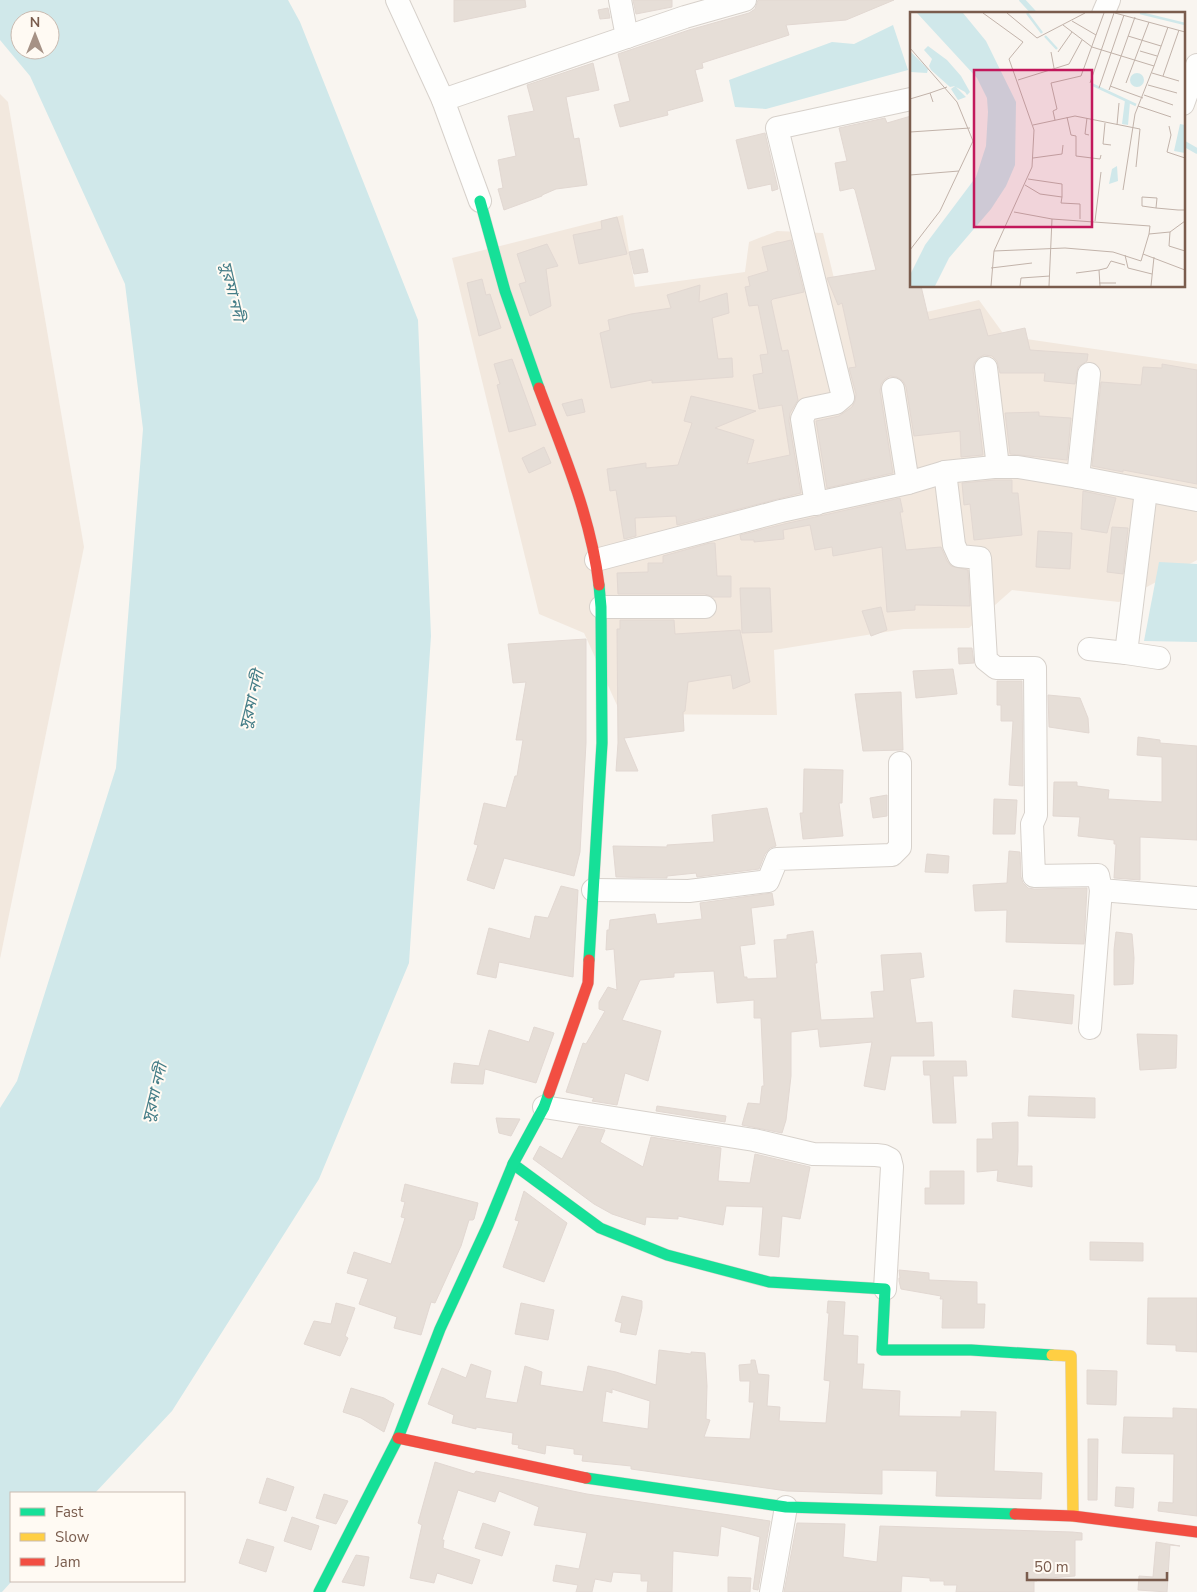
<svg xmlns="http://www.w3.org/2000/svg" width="1197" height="1592" viewBox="0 0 1197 1592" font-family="'Nunito Sans','Noto Sans Bengali',sans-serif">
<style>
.residential{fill:#f2e8de}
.water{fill:#d0e8ea;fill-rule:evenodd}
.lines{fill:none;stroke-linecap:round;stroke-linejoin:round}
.stream{stroke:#d0e8ea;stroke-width:5.5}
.building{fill:#e6ded7;stroke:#e2d8d2;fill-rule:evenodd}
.street-casing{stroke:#d7d1cb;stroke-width:24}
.fast-casing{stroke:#d9d2cb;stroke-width:12}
.slow-casing{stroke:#d9d2cb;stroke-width:12}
.jam-casing{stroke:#d9d2cb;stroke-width:12}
.street{stroke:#fefefd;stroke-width:22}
.fast{stroke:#16e098;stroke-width:11}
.slow{stroke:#ffcf43;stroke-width:11}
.jam{stroke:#f24e42;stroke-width:11}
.labels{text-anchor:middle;stroke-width:4;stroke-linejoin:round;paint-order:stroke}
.water-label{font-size:16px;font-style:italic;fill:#437c86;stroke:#fffaf3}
.inset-river{fill:none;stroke:#d0e8ea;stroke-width:2.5}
.inset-road{fill:none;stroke:#c2b3aa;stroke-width:1}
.view{fill:#c2185b;fill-opacity:0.15;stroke:#c2185b;stroke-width:2.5}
.inset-edge{fill:none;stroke:#7a5c4d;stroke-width:2.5}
</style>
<rect width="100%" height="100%" fill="#f9f5f0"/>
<g class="residential">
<path d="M0 94 8 102 84 547 0 959Z"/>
<path d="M623 215 635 287 745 272 749 242 777 231 823 233 839 299 900 318 979 300 1005 336 1197 364V560L1119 602 1012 590 969 628 904 629 774 650 777 715 621 714 584 633 539 614 452 258Z"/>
</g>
<g class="water">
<path d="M0 0H288L300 22 418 320 431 636 409 963 319 1179 172 1411 95 1493H11L12 1581 2 1592H0V1108L17 1081 116 768 143 429 125 284 30 76 0 40ZM20 20H50V50H20Z"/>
<path d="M893 25 908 70 766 109 735 107 729 80 832 42 854 44Z"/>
<path d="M1159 562 1197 564V642L1144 641Z"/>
</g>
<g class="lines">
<g class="stream">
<path d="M1022 0 1035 14"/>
<path d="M1183 143 1197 151"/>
</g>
</g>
<g class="building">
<path d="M454 0H525L526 7 454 22Z"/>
<path d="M633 0H672V7L636 14Z"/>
<path d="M758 0H894L846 20 786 25 789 35 702 63 703 68 695 70 703 101 667 111 668 115 620 127 614 105 630 101 618 54 689 30 749 13 755 9Z"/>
<path d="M608 8 610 18 600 19 598 10Z"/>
<path d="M593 63 599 90 566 97 574 139 579 138 587 185 556 189 542 195V196L504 210 498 189 503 188 498 160 516 156 508 116 534 111 527 85Z"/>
<path d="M911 116V286H921L929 320 980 309 988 336 1025 328 1030 350 1088 354 1087 361 1078 367 1075 384 1044 381 1045 373H1000L997 361 992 356 984 355 978 358 974 363 973 370 983 455 961 457 960 431 914 436 906 387 903 381 897 377 890 376 885 379 881 384 880 391 893 473 827 488 816 421 839 416 852 407 855 401 856 394 849 368 856 367 842 303 838 305 827 278 876 270 855 190 853 188 840 191 835 163 847 161 839 128 885 118 887 123Z"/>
<path d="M765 133 778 189 772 191 771 184 748 189 736 140Z"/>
<path d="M617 217 627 254 579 264 573 235 602 229 601 221Z"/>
<path d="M791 240 804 292 773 299 771 301 782 351 788 350 798 400 790 413 789 421 801 493 677 525 676 516 635 518 636 536 624 539 616 490 610 491 607 469 646 463V468L678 465 692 423 684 421 691 396 756 411 715 428 754 440 747 464 790 455 782 405 759 409 753 375 763 373 760 355 768 354 758 305 749 306 745 287 750 286 748 277 768 271 762 247Z"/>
<path d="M547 244 558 266 546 269 551 306 530 316 519 284 526 282 517 254Z"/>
<path d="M643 249 648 272 634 274 629 252Z"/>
<path d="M482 279 486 295 490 294 501 328 479 336 467 283Z"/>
<path d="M700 285 699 302 727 293 729 313 712 318 718 359 732 358 733 377 652 383V380L611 388 600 333 610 330 608 320 631 314 671 308 667 295Z"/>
<path d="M512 359 536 425 509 432 497 385 500 384 494 364Z"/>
<path d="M1162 364 1197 370V484L1123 470V472L1092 466 1101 382 1141 385 1143 367 1162 368Z"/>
<path d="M582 399 585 412 567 416 562 404Z"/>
<path d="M1039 412V416L1071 418 1067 460 1010 454 1005 413Z"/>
<path d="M544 447 551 463 529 473 522 458Z"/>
<path d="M995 480H1012V493H1018L1022 535 974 540 970 504 964 505 962 483Z"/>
<path d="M1083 491 1116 498 1107 533 1081 529Z"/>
<path d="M900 498 903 512H900L906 550 941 547 947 561 951 566 968 570 970 606 915 605V610L887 612 882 547 833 556 832 547 815 550 810 525 783 530 784 539 754 542V540H741L740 535 784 524Z"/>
<path d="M1112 527 1128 528 1123 574 1107 572Z"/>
<path d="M1038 531 1072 533 1070 569 1036 567Z"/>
<path d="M710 543H715L717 576H731V597H713L705 594H618L617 573 648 572V563H663V556Z"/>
<path d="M740 588H770L772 632 742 633Z"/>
<path d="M881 607 887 630 871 636 862 611Z"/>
<path d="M620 620H674L675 634 740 630 750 682 733 689 731 675 688 682 685 711 683 712 684 731 624 738 638 771H616L618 743 617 629H620Z"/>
<path d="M586 639V743L580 852 574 876 504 858 494 889 467 880 478 845 474 844 484 803 506 808 515 776H517L523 740H516L526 682 513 683 508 644Z"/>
<path d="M958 648H972L974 663 959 664Z"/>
<path d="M953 669 957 694 916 698 913 671Z"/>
<path d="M997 681H1022L1023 786 1009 785 1013 721H1001V705H997Z"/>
<path d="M901 692 903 750 863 751 855 694Z"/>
<path d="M1048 695 1080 698 1088 718 1089 733 1049 727Z"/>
<path d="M1138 737 1160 740V743L1197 746V840L1140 837V880L1114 878 1116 844H1114V840L1078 836 1080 817 1053 816 1054 782H1077V786L1109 790 1108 799 1162 802V757L1137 755Z"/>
<path d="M804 769 843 770 842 803H839L843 836 803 839 800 813H803Z"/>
<path d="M887 795V816L873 818 870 798Z"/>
<path d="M994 799 1017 800 1015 834H993Z"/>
<path d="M767 808 776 846 770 848 765 854 759 869 697 877 696 873 667 876V878L616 877 613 846 667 847V845L714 842 712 815Z"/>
<path d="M1009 851 1020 852 1021 877 1023 883 1028 888 1034 889 1087 888 1084 944 1006 942 1007 910 975 911 973 885 1007 883Z"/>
<path d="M927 854 949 856 948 873 925 872Z"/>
<path d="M561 886 578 890 573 977 499 962 496 978 477 974 489 928 530 939 535 916 548 918Z"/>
<path d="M772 893 774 905 751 908 755 944 740 946 744 977H747V979L777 978 774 940 787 939V935L813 931 817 963H815L821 1020 874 1018 871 992 884 991 881 955 921 953 924 977 910 979 916 1023 932 1022 934 1056H891L885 1090 864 1086 872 1042 820 1047 818 1029 791 1032V1076L786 1120 782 1133 742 1125 748 1103 760 1104 762 1086H764L761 1018H754V1000L717 1003 714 971 674 973V977L640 980 622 1020 661 1031 648 1081 625 1073 617 1105 592 1101 594 1098 566 1092 583 1043 586 1044 605 1011 599 1009V1002L608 987 617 990 614 949 606 950 607 930H609L610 920 655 914 657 924 702 919 700 903Z"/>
<path d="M1116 932 1132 934 1134 958 1133 984 1114 985V950Z"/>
<path d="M1014 990 1074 995 1072 1024 1012 1017Z"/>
<path d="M534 1027 554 1033 536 1083 485 1069 483 1084 451 1083 454 1063 479 1066 489 1030 529 1042Z"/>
<path d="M1137 1034 1177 1035 1176 1068 1140 1070Z"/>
<path d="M923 1061H966L967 1076H953L956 1123H933L930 1075H924Z"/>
<path d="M1029 1096 1095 1098V1118L1028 1116Z"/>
<path d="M657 1106 726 1116 725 1122 656 1111Z"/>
<path d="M496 1118 520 1119 511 1136 499 1133Z"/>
<path d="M1018 1122V1151L1017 1166H1032V1187L997 1181 998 1170 977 1172V1139H993L992 1123Z"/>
<path d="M579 1126 605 1130 600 1142 643 1167 651 1137 721 1148 718 1181 750 1183 755 1154 810 1167 800 1219 782 1216 779 1257 759 1255 763 1207 726 1206 723 1225 678 1216V1219L646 1217 645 1225 612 1214 594 1204 533 1159 540 1146 562 1159Z"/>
<path d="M930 1171H964V1204H925V1188H930Z"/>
<path d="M405 1184 478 1203 474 1219 473 1220H469L461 1246 435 1303 431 1302 421 1335 394 1328 397 1317 359 1304 368 1279 347 1273 354 1252 391 1264 405 1218 401 1217 405 1202 401 1201Z"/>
<path d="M524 1191 567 1223 544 1282 503 1267 519 1221 515 1220Z"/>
<path d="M1090 1242 1143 1243V1261L1090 1260Z"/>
<path d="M899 1270 929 1273V1280L977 1282V1304H985L984 1328H942L943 1299H940L941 1296 901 1289 899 1281V1278H900Z"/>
<path d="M622 1296 642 1301V1308L636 1335 620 1332 622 1323 615 1321Z"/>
<path d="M1148 1298H1197V1352L1176 1351V1345L1147 1344Z"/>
<path d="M828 1301 845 1302 843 1335 858 1336 857 1364H864L862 1389 900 1391 899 1416 961 1417V1411L996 1412 994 1471 1042 1473 1041 1499 936 1496 937 1471 882 1470V1494L787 1491 631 1469V1466L582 1461 583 1455 574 1454V1449L546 1445 545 1454 518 1448 519 1445 512 1444 513 1433 476 1427V1429L452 1423 454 1415 428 1404 442 1368 466 1378 471 1364 491 1371 485 1398 517 1403 525 1366 542 1372 540 1385 583 1392 588 1366 616 1372 656 1385 659 1350 691 1354V1352L705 1353 707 1386 706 1419 710 1420 704 1437 750 1439 754 1402H749L750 1381H740L739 1365 751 1364V1360H755L758 1374 769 1375 767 1406 780 1407 779 1421 826 1423 830 1381 824 1380 829 1313H827ZM612 1389 650 1401 648 1429 602 1422 606 1391 612 1393Z"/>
<path d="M336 1303 355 1308 345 1336 348 1338 340 1356 304 1344 314 1321 331 1324Z"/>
<path d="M521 1303 554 1310 548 1340 515 1334Z"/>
<path d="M1087 1370 1117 1371 1116 1405 1087 1404Z"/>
<path d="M351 1388 384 1398 394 1404 384 1432 361 1418 343 1412Z"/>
<path d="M1173 1408 1197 1409V1516L1158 1511 1159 1502 1173 1503 1174 1454 1122 1453 1124 1417 1173 1418Z"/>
<path d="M1088 1439H1098L1097 1500H1088Z"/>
<path d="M435 1462 474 1474 476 1471 587 1494 770 1521 758 1590 753 1589 760 1537 721 1526 718 1556 673 1551 672 1592H647L648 1581H641V1574L613 1572 611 1582 595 1579 592 1592H576L578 1585 553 1581 556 1565 579 1569 587 1533 534 1525 539 1507 499 1491 495 1502 458 1490 442 1540H444L443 1548 480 1560 472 1584 437 1573 434 1583 410 1578 422 1525 418 1523Z"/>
<path d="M267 1478 294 1487 286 1511 259 1503Z"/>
<path d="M1116 1487 1134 1488 1133 1508 1115 1506Z"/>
<path d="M324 1494 348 1501 336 1524 316 1518Z"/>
<path d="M292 1517 319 1526 311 1550 284 1541Z"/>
<path d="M483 1523 510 1532 502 1556 475 1548Z"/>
<path d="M797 1523 845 1524 843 1557 877 1562 880 1526 1072 1532 1082 1533V1540H1075V1576L1037 1579V1581H1034V1592H956L957 1585H944V1581H930V1578L902 1576 901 1592H784Z"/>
<path d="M247 1539 274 1547 266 1572 239 1563Z"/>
<path d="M1156 1542 1180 1546 1170 1545 1167 1592 1138 1590 1139 1576 1153 1577Z"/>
<path d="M356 1555 369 1557 364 1586 342 1582Z"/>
<path d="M728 1577 751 1578 750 1592H728Z"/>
</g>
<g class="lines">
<g class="street-casing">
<g id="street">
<path d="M397 0 443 100 480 201"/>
<path d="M620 0 627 37"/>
<path d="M1103 14 1109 0"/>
<path d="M443 100 685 17 745 0"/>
<path d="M1183 104 1197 65"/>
<path d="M986 368 998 467"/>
<path d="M893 389 908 483"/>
<path d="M945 472 954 545 959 556 980 558 986 660 996 668H1035L1036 815 1032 824 1034 876 1098 875 1101 890 1197 898"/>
<path d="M1078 477 1089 374"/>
<path d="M1146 491 1126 653 1159 658"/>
<path d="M816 504 802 419 807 409 836 403 843 397 777 128 911 99"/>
<path d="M596 560 781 511 908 483 945 472 994 467H1018L1078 477 1197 500"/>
<path d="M601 607H705"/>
<path d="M1089 649 1126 653"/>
<path d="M593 890 689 891 768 881 777 859 892 855 900 847V763"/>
<path d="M1090 1028 1101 890"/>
<path d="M544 1107 754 1140 813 1154 876 1155 884 1156 890 1159 892 1167 885 1289"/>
<path d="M771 1592 786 1507"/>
</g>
</g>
<g class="fast-casing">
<g id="fast">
<path d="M480 201 505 291 539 388"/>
<path d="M589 960 602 743 601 607 599 585"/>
<path d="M513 1164 600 1228 667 1255 769 1282 885 1289 882 1350H971L1052 1355"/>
<path d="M586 1478 786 1507 1015 1514"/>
<path d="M319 1592 398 1438 440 1329 488 1225 513 1164 544 1107 549 1093"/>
</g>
</g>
<g class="slow-casing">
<path id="slow" d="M1052 1355 1071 1356 1073 1516"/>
</g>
<g class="jam-casing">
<g id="jam">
<path d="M539 388C563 452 591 517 599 585"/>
<path d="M549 1093 588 983 589 960"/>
<path d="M398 1438 586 1478"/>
<path d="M1015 1514 1073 1516 1197 1532"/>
</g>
</g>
<use href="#street" class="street"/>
<use href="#fast" class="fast"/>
<use href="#slow" class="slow"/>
<use href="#jam" class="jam"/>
</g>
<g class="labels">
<g class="water-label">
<text transform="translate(233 291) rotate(77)" y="6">সুরমা নদী</text>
<text transform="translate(251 700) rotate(-76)" y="6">সুরমা নদী</text>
<text transform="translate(154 1093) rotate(-76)" y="6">সুরমা নদী</text>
</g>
</g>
<g transform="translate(910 12)">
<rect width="275" height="275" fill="#f9f5f0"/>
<path d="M7 1H53L76 29 106 90 105 153 96 174 81 197 39 246 25 274H0V263L15 233 66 165 76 134 78 100 77 86 67 66ZM18 34 37 48 51 64 60 80 57 83 55 80 46 75 56 85 48 88 41 77 45 74 40 75 21 58 19 54 22 47 14 38ZM0 39 18 57 17 61 0 60ZM220 68a7 7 0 1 1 14 0a7 7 0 1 1-14 0ZM215 88 220 90 218 113 212 112ZM270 112 275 113V141L264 139ZM207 154 208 169 199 172 202 157Z" fill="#d0e8ea"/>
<path class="inset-river" d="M117 1 132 21M230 1 275 12M135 24 147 37M181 72 226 93"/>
<path class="inset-road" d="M73 1 113 30 99 47 124 118 122 155 84 239 81 274M97 1 127 26 175 1M205 1 275 20M162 9 186 23M153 13 182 35 244 54 225 102 213 178M218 24 251 34M0 36 47 90 63 129 30 199 0 238M230 39 247 44M141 40 144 56M148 40 162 20M244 54 258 15M242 61 269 69M253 64 269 18M108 68 159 52 172 28M180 71 204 1M216 71 239 10M238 73 267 81M200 74 233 86M189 76 214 3M199 78 225 5M234 83 263 93M0 87 20 81M23 90 20 81 37 75M228 94 261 105M157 105 161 123 166 124V144L190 147 191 143M177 106 175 122 179 123M145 108 143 99 147 97 141 71 171 64 194 1M195 111 193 132 201 133M123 113 165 104 230 117 226 155M207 113 209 91M259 114 261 123 257 140 275 146M0 120 60 116M123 146 152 142 153 133M0 163 49 159M118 167 152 172V185M115 173 130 182 152 185 151 191 170 192V207M246 196 247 186 232 185V194L246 196 268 198H275M104 200 142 207 240 214 239 222M185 209 191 160M260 220 259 234 275 239M84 239 155 236 203 240 231 249 239 222 260 220 275 209M233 242 275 258M215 243 218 256 242 262M81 256 122 251M189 258 197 256 201 249 215 253M166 261 189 258 190 274M189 271H206M110 274 111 266 140 264M139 274 142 207M241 274 244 245"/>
<path class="view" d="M64 58H182V215H64Z"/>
<rect width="275" height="275" class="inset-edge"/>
</g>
<rect x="10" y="1492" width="175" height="90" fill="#fffaf3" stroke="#cabbb1"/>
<rect x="20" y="1508" width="25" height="8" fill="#16e098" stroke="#cabbb1"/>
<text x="55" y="1517" font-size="15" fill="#7a5c4d">Fast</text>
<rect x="20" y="1533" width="25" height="8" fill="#ffcf43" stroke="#cabbb1"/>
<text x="55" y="1542" font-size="15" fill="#7a5c4d">Slow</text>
<rect x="20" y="1558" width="25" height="8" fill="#f24e42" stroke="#cabbb1"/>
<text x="55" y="1567" font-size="15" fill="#7a5c4d">Jam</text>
<g transform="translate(35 35)"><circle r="24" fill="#fffaf3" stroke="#cabbb1"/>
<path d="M0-4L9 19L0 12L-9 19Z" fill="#a69286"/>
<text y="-8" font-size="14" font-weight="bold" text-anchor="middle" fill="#7a5c4d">N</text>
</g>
<path d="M1027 1572v8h140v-8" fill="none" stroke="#7a5c4d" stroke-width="2.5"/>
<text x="1034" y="1572" font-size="15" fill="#7a5c4d" stroke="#fffaf3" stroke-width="4" paint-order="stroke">50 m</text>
</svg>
